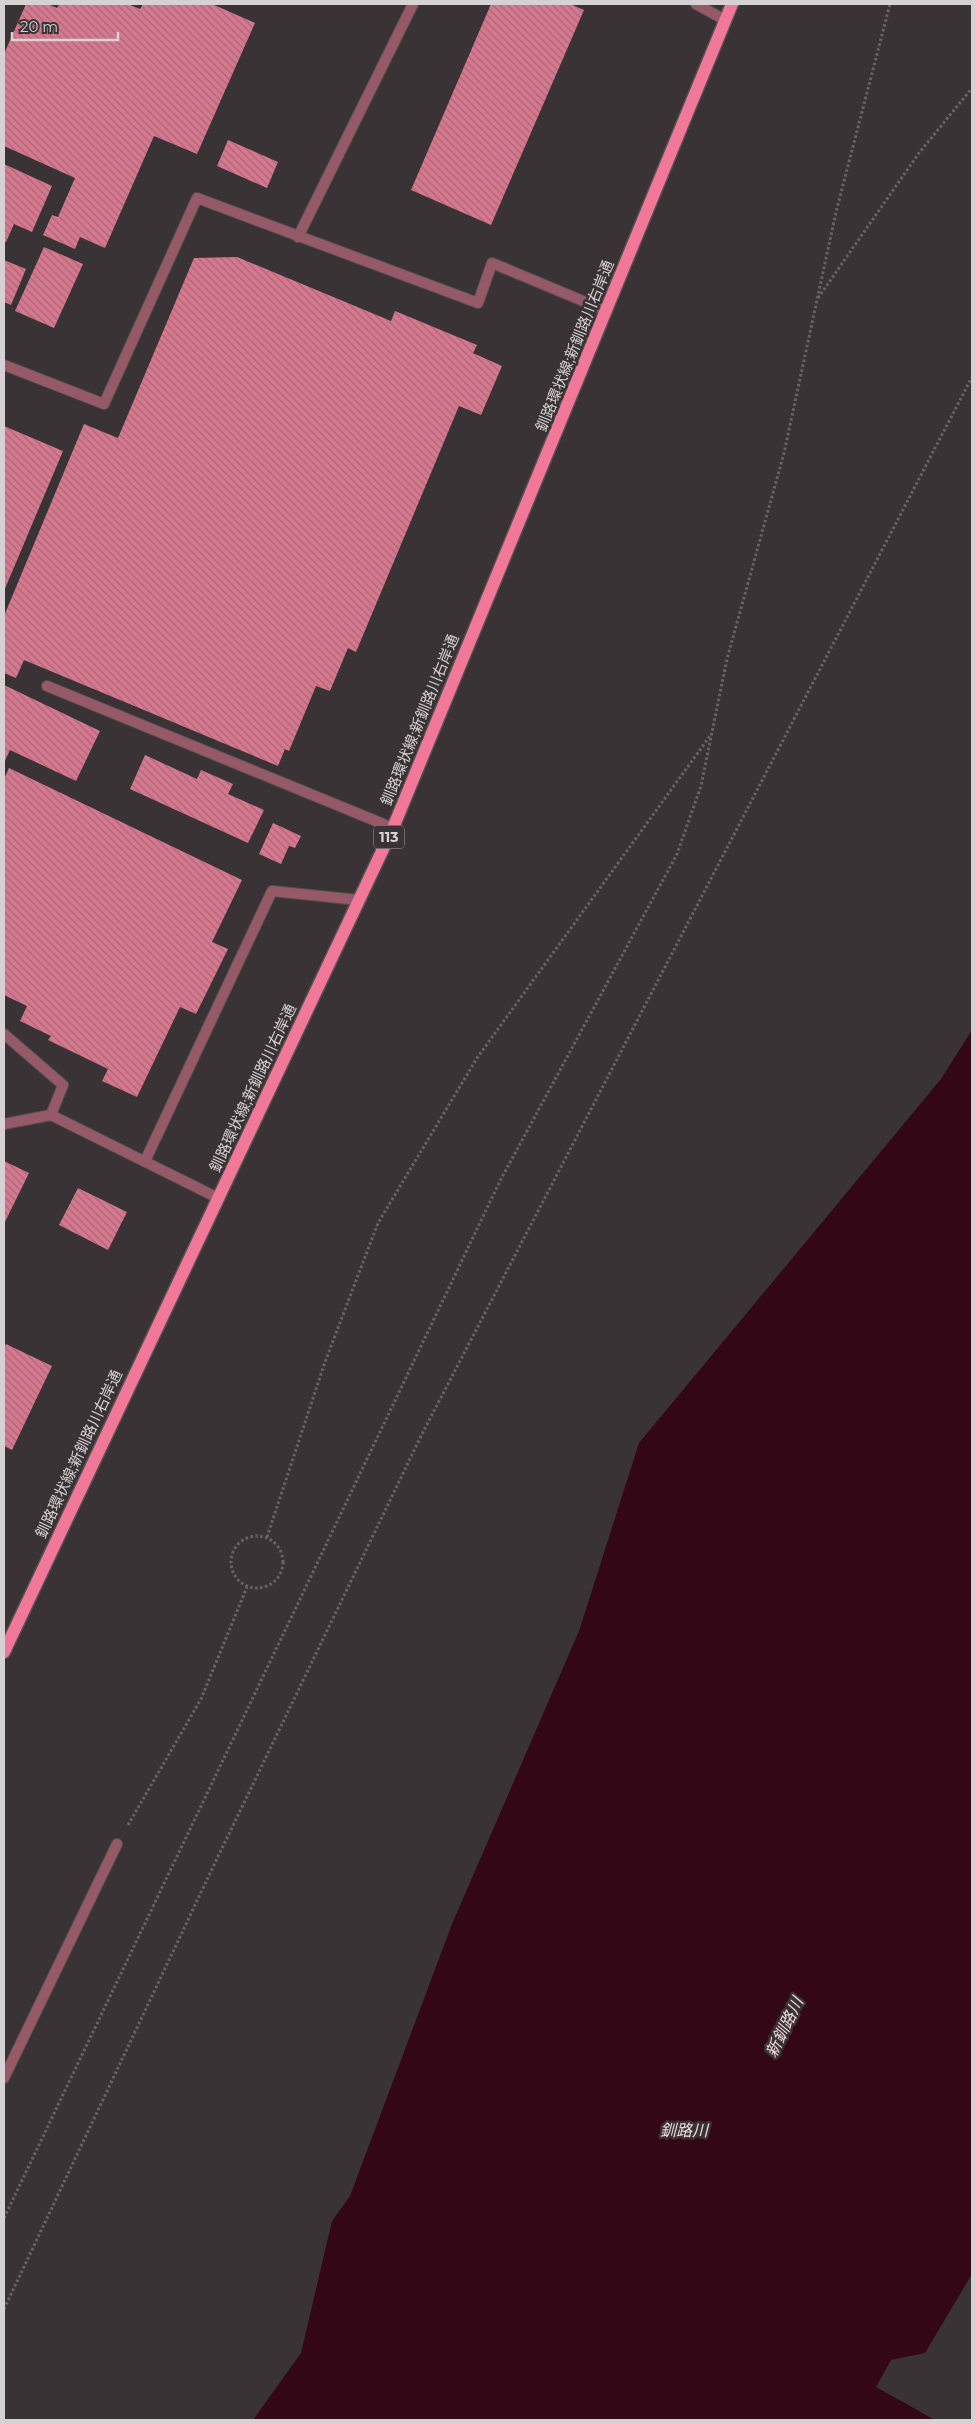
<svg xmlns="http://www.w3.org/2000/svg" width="976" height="2424" viewBox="0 0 976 2424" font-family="Montserrat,'Noto Sans JP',sans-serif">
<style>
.water{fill:#330716}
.building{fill:url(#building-back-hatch)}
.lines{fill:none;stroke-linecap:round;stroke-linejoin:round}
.service-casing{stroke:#564f51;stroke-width:12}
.primary-casing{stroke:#564f51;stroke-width:15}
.path{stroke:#6a6365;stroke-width:3;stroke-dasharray:2.5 2.5;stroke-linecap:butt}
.service{stroke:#955967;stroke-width:10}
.primary{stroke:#f17898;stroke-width:12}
.labels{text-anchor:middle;stroke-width:5;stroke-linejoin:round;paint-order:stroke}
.shield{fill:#3a3335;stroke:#a7a2a3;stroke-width:1}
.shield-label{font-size:14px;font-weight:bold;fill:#d6d1d2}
.street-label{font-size:15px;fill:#d6d1d2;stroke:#3a3335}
.water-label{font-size:16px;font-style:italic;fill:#f4dadf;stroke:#3a3335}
</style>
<defs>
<pattern id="building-back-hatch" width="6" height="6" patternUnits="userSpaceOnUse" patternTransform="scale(1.25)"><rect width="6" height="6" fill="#d6788f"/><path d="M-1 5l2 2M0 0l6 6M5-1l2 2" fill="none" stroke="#a96777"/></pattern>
</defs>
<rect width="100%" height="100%" fill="#3a3335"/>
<path class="water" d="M972 1030V2274L925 2353 891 2360 876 2387 935 2420H253L301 2353 332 2221 350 2196 452 1924 579 1631 639 1443 941 1079Z"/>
<g class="building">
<path d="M26 4H48L57 8 59 4H128L140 9 143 4H212L255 23 197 154 154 136 105 248 80 237 75 249 43 235 52 215 58 217 75 178 4 146V54Z"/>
<path d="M491 4H570L584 10 491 225 411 190Z"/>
<path d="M228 140 278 162 267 188 217 166Z"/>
<path d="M4 164 52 186 32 232 14 224 6 242 4 241Z"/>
<path d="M44 247 83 264 54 328 15 311Z"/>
<path d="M237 257 391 321 395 311 477 345 473 353 502 366 481 415 459 406 356 652 348 648 330 691 316 686 289 751 285 749 278 766 24 660 16 678 4 673V616L84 424 118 438 194 258Z"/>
<path d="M4 260 26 269 11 305 4 302Z"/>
<path d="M4 426 63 451 4 591Z"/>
<path d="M4 685 100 731 76 781 10 750 4 763Z"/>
<path d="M145 755 197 779 201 770 233 784 228 794 264 810 248 843 130 789Z"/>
<path d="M9 768 242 880 212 942 228 949 196 1014 180 1007 137 1097 102 1081 108 1069 48 1040 51 1036 20 1021 27 1006 4 995V779Z"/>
<path d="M273 823 301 836 295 848 289 846 281 864 259 854Z"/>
<path d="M4 1161 29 1173 4 1224Z"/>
<path d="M78 1188 127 1212 108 1250 59 1225Z"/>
<path d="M6 1344 52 1366 12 1450 4 1446V1349Z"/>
</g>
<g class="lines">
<g class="service-casing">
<g id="service">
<path d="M696 4 725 20"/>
<path d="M298 237 413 4"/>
<path d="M4 365 104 404 197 198 478 303 492 263 607 311"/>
<path d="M47 686 393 828"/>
<path d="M4 1034 63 1085 51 1115"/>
<path d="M4 1124 51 1115 218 1198"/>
<path d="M145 1161 272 891 359 900"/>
<path d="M4 2078 117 1844"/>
</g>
</g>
<g class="primary-casing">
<path id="primary" d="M4 1652 393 828 732 4"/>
</g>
<g class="path">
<path d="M818 298 919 153 972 88"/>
<circle cx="257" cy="1562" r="26"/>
<path d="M267 1537 325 1362 378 1223 477 1058 710 736"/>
<path d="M128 1825 201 1699 247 1587"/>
<path d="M4 2218 500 1181 677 854 701 786 727 659 784 453 836 212 890 4"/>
<path d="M4 2309 213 1867 422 1434 972 377"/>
</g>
<use href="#service" class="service"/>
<use href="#primary" class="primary"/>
</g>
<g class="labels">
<rect class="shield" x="374" y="825.5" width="30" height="23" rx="4"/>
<g class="shield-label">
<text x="389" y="842">113</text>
</g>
<g class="street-label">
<text transform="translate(575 346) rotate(-68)" y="5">釧路環状線;新釧路川右岸通</text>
<text transform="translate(420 720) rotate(-68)" y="5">釧路環状線;新釧路川右岸通</text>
<text transform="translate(253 1088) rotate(-65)" y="5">釧路環状線;新釧路川右岸通</text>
<text transform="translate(79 1454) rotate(-65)" y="5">釧路環状線;新釧路川右岸通</text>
</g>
<g class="water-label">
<text transform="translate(784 2027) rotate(-64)" y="6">新釧路川</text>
<text x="684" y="2136">釧路川</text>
</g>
</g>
<rect width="976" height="2424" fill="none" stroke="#d6d1d2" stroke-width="10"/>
<path d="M12 32v8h106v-8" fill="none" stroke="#d6d1d2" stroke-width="2.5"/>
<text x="20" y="32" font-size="15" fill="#d6d1d2" stroke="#3a3335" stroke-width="4" paint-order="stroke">20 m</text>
</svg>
